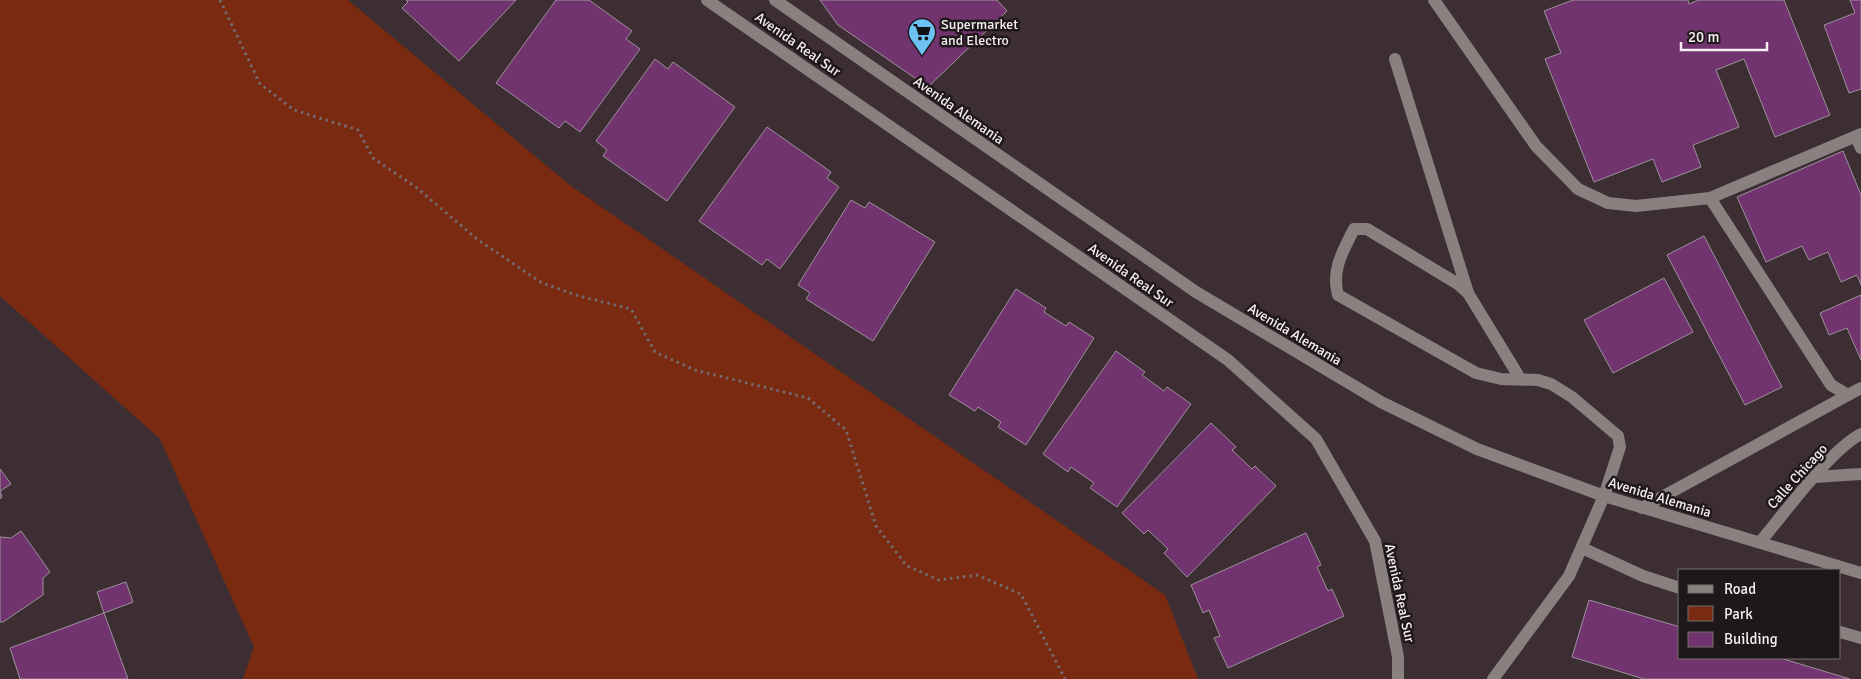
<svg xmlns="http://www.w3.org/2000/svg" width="1861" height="679" viewBox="0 0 1861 679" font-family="Signika,sans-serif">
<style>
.green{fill:#792a10}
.building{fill:#71346f;stroke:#9e919d}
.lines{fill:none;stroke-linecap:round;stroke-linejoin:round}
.path{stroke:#76696e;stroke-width:3;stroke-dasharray:2.5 4;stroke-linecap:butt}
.minor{stroke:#898080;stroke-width:12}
.labels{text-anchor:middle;stroke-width:5;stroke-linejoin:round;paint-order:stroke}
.poi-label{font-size:14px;fill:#f8eef2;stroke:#1f181b;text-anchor:start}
.street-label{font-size:14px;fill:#f8eef2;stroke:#1f181b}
</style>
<rect width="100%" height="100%" fill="#3d2e34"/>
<path class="green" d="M0 0H348L571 186 1165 595 1198 679H243L254 647 160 439 0 296Z"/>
<g class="building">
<path d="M406 0H516L459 61 402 8 408 2Z"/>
<path d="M556 0H589L632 31 626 39 640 49 580 132 565 121 559 128 496 83Z"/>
<path d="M820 0H997L1007 11 928 87 838 25Z"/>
<path d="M1573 0H1688L1689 4 1699 0H1784L1830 115 1775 137 1744 59 1716 70 1739 127 1693 145 1701 167 1662 182 1653 159 1594 182 1545 59 1561 53 1544 11Z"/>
<path d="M1850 0H1861V89L1849 93 1824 25 1855 13Z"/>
<path d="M655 59 668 69 673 62 735 107 667 201 603 156 607 150 596 141Z"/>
<path d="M767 127 831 172 827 178 839 187 780 269 767 259 762 265 699 221Z"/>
<path d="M1843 151 1861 195V285L1857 275 1841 282 1828 252 1809 260 1802 246 1766 262 1737 197Z"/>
<path d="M851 200 865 208 869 202 935 242 873 341 806 299 810 293 798 285Z"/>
<path d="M1704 236 1782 387 1745 405 1667 255Z"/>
<path d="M1664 278 1693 332 1613 373 1584 320Z"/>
<path d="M1016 289 1046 308 1044 312 1066 326 1069 322 1094 338 1026 445 998 427 1001 422 978 407 975 411 949 395Z"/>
<path d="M1861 295V360L1847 328 1829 335 1820 313Z"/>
<path d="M1116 351 1145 372 1142 375 1164 391 1167 387 1191 404 1117 507 1090 488 1094 483 1071 467 1068 472 1043 454Z"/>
<path d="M1211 423 1236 447 1232 450 1252 469 1255 466 1276 486 1187 577 1164 553 1168 549 1148 530 1144 534 1122 513Z"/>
<path d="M0 469 11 484 0 491 2 497 0 499Z"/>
<path d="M21 531 50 572 43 578V595L3 622H0V537L11 538Z"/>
<path d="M1306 533 1321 565 1317 567 1328 591 1332 589 1344 616 1228 668 1214 638 1220 636 1209 610 1203 613 1191 585Z"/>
<path d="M126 582 133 602 104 613 97 592Z"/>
<path d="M1589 600 1680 627V658H1780L1850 679H1644L1572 657Z"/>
<path d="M104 613 128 679H20L10 648Z"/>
</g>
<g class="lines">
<path class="path" d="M220 0 260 84 294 110 358 130 373 158 417 188 478 240 542 283 579 296 631 309 655 352 695 370 808 398 846 430 876 526 907 566 939 580 977 575 1021 594 1065 679"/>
<g class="minor">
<path d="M707 0 1228 360 1316 439 1375 541 1398 657V679"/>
<path d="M775 0 1196 292 1381 402 1477 449 1604 496 1861 573"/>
<path d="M1434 0 1536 146 1578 189 1608 203 1636 206 1710 198 1831 385 1848 395 1861 388"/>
<path d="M1395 59 1468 293"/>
<path d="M1856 137 1861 148"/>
<path d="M1710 198 1861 134"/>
<path d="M1815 477 1861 474"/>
<path d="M1642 508 1848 395"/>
<path d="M1760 542C1784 514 1830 450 1861 434"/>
<path d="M1582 548 1643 576 1680 588"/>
<path d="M1840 632 1861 638"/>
<path d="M1493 679 1569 576 1604 496 1620 447 1618 436 1572 397 1551 384 1538 380 1501 379 1476 373 1338 295C1331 270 1343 251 1354 229H1367L1458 284 1468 293 1521 380"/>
</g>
</g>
<defs>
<g id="supermarket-pin" transform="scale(1.4375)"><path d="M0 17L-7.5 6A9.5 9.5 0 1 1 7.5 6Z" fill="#6ec2f3" stroke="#1f181b"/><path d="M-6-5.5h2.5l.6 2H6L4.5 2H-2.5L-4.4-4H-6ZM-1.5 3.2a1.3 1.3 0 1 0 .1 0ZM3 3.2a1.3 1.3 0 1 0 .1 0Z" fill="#111"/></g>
</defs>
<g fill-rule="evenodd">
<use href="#supermarket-pin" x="922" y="32"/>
</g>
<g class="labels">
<g class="poi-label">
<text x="941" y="29">Supermarket<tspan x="941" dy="16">and Electro</tspan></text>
</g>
<g class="street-label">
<text transform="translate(798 44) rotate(35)" y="5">Avenida Real Sur</text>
<text transform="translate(959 110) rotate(35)" y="5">Avenida Alemania</text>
<text transform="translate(1131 275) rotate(35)" y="5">Avenida Real Sur</text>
<text transform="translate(1295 334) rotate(31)" y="5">Avenida Alemania</text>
<text transform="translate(1797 476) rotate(-48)" y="5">Calle Chicago</text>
<text transform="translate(1660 497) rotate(17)" y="5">Avenida Alemania</text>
<text transform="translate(1400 593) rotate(78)" y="5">Avenida Real Sur</text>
</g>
</g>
<rect x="1678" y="569" width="162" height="90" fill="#1f181b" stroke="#766e71"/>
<rect x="1688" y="585" width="25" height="8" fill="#898080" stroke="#766e71"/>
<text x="1724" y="594" font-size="15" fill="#f8eef2">Road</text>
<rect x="1688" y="606" width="25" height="15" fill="#792a10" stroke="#766e71"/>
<text x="1724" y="619" font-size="15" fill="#f8eef2">Park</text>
<rect x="1688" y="632" width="25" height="15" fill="#71346f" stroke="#766e71"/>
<text x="1724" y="644" font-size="15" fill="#f8eef2">Building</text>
<path d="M1681 42v8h86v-8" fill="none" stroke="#f8eef2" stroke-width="2.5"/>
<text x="1688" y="42" font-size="15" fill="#f8eef2" stroke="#1f181b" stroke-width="4" paint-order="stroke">20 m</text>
</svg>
